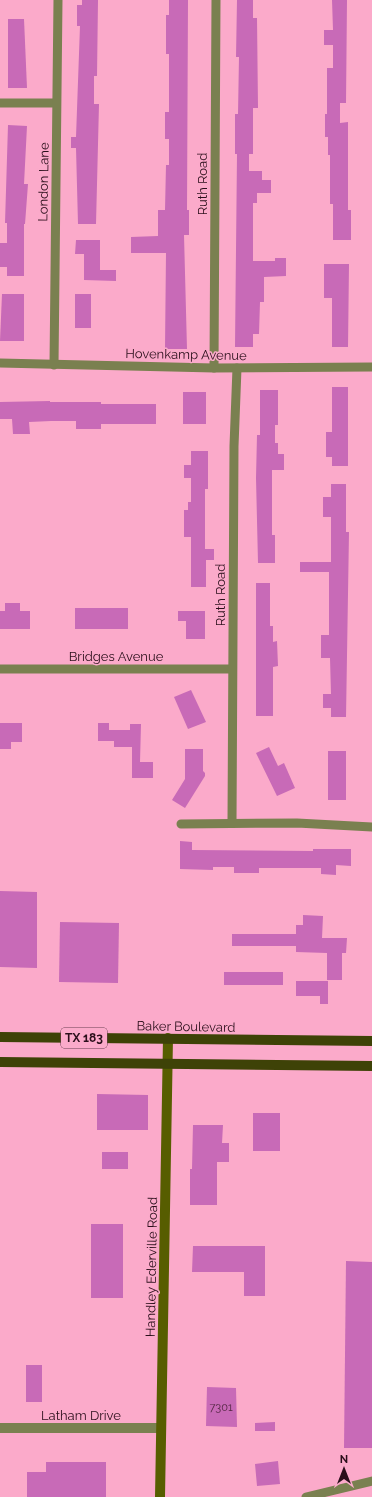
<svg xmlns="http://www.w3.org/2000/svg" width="372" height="1497" viewBox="0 0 372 1497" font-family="Raleway,sans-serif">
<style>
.building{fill:#c86ab7}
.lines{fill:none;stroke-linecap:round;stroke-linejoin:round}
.minor{stroke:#7a8050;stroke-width:9}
.tertiary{stroke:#7a8050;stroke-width:10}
.secondary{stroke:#575d00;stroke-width:10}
.primary{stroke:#3e4207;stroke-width:10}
.labels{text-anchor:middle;stroke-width:3;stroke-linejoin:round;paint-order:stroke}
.number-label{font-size:11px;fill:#522642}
.shield{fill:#fbaaca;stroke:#693e50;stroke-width:1}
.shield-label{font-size:12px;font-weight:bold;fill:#2b0f1b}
.street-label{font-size:13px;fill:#2b0f1b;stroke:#fbaaca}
</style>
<rect width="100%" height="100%" fill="#fbaaca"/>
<g class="building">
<path d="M82 0H98L97 76H94V104H99L96 224H78L76 148H71V137H76L80 26H77V5H82Z"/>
<path d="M169 0H188L187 210H189V235H184L187 349H165L166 253H131V237L158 236V210H165L166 165H169V139H165V112H169V54H166V15H169Z"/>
<path d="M237 0H253V18H257L258 108H253V154H249V171H262V180H271V193H257V203H253V261H275V258H286V276L264 277V302H260L259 334H253V347H235L237 154H235V114H238L239 57H236Z"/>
<path d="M332 0H347L346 103H340V123L348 122V210H351V240H333V204H330V155H328V137H325V114H327V68H333V45H324V30H333Z"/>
<path d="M8 19H24L27 88H8Z"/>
<path d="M8 125 27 126 24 184H28L25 224H24V276H7V267H0V243H7V223H5Z"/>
<path d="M76 240H100V270H116V281L84 280V254H75Z"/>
<path d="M324 264H349L348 347H332V298H324Z"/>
<path d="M2 294H24V341H0Z"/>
<rect x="75" y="294" width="16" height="34"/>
<path d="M332 387H348V466H332V457H326V432H332Z"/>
<path d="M260 390H278V425H275V443H278V454H284V470H272V535H275V563H258L256 478 257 435H260Z"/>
<rect x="183" y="392" width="23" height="32"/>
<path d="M50 401V402H101V404H156V424H101V429H76V421H51L29 422 30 434H13L12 419H0V402Z"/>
<path d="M191 451H208V489H205V549H214V560H206V587H191V537H184V510H188V502H191V478H184V465H191Z"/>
<path d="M331 484H346V532H349L346 717H331V708H323V694H331L330 658H321V635H329V572H300V562H331V517H323V497H331Z"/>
<path d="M256 583H270V626H273V642L277 641 278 666 273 667V716H256Z"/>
<path d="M5 603H20V611H30V629H0V611H5Z"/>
<rect x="75" y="608" width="53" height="21"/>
<path d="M178 611H205V639H186V621H178Z"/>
<path d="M191 690 206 722 188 729 174 697Z"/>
<path d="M0 723H22V742H11V749H0Z"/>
<path d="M98 723H109V730H130V724H141L140 762H153V778H132V747H114V741H98Z"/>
<path d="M269 747 278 766 284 763 295 788 277 796 256 753Z"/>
<path d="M185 749H203V771L205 773V776L185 808 172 800 185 779Z"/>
<rect x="328" y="751" width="18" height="49"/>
<path d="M180 841 192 842V850L313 851V849H351V866L336 865V875L321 874V868H259V873H234V867H213V870L180 869Z"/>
<path d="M0 891 37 892V968L0 967Z"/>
<path d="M303 915 323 916 322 938H347L346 953H342V980H327V953L296 952V946H232V934H296V925H303Z"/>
<path d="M60 922 119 923 118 983 59 982Z"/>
<rect x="224" y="972" width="59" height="13"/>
<path d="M296 981H328V1004H320V996H296Z"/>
<path d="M97 1094 148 1095V1130H97Z"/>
<rect x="253" y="1113" width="27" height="38"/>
<path d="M193 1125H223L222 1143H229V1162H217V1205H190V1169H192Z"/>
<rect x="102" y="1152" width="26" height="17"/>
<rect x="91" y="1224" width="32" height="74"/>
<path d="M193 1246H265V1296H244V1272H192Z"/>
<path d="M346 1261 372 1262V1448H344Z"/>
<rect x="26" y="1365" width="16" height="37"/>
<path d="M207 1387 236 1388 237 1427 206 1426Z"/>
<path d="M275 1422V1431H255V1423Z"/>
<path d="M278 1461 280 1484 257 1486 255 1464Z"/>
<path d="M46 1462H106V1497H27V1472H46Z"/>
</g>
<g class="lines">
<g class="minor">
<path d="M0 103H56"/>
<path d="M0 363 214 368 372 367"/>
<path d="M54 365 58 0"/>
<path d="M214 368 216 0"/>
<path d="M0 669H232"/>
<path d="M232 823 234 446 237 368"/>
<path d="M181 824 297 823 372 827"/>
<path d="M306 1497 372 1481"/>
</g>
<path class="tertiary" d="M0 1428H161"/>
<path class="secondary" d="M160 1497 168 1038"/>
<g class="primary">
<path d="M0 1037 372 1041"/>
<path d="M0 1062 372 1066"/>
</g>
</g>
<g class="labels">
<g class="number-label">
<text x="221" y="1411">7301</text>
</g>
<rect class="shield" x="61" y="1028" width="46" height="20" rx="3"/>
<g class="shield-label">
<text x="84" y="1042">TX 183</text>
</g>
<g class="street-label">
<text transform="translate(43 182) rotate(-89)" y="5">London Lane</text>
<text transform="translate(202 184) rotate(-90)" y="5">Ruth Road</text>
<text transform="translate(186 354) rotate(1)" y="5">Hovenkamp Avenue</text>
<text transform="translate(220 595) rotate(-90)" y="5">Ruth Road</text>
<text x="116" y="661">Bridges Avenue</text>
<text transform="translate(186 1026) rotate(1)" y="5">Baker Boulevard</text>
<text transform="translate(151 1267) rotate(-89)" y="5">Handley Ederville Road</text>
<text x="81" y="1420">Latham Drive</text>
</g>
</g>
<g transform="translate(344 1469)" stroke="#fbaaca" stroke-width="3" paint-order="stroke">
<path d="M0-3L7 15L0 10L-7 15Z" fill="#2b0f1b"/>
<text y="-6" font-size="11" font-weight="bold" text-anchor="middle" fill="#2b0f1b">N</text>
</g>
</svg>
